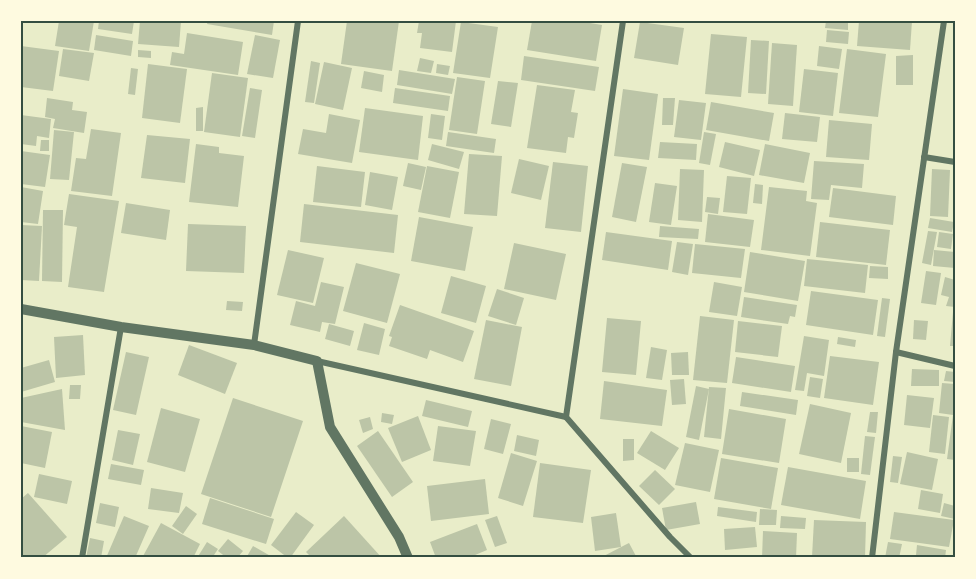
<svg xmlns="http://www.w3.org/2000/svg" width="976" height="579" viewBox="0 0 976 579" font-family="Poppins,sans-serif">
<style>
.building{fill:#bcc5a7}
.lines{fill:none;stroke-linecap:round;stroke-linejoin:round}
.minor{stroke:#617663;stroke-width:6}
.tertiary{stroke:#617663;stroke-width:10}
.neatline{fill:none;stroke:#344e41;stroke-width:2}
</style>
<rect width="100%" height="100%" fill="#e9edc9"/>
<g class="building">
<path d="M59 21H94L89 51 55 46Z"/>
<path d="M99 21H134L132 34 98 29Z"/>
<path d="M140 21H181L179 47 138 44Z"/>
<path d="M208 21H274L272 35 207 24Z"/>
<path d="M347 21H399L392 71 341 64Z"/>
<path d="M419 21H456L452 52 420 48 422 33H417Z"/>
<path d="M532 21H578L602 25 596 61 527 50Z"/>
<path d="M826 21H848V30L825 28Z"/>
<path d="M859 21H912L910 50 857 46Z"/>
<path d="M461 22 498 27 490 78 453 73Z"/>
<path d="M640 22 684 28 678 65 634 58Z"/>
<path d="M827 30 849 32 848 44 826 42Z"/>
<path d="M187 33 243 42 238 75 170 65 172 52 184 54Z"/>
<path d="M711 34 747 37 741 97 705 94Z"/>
<path d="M96 35 133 41 131 56 94 50Z"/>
<path d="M255 35 280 40 273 78 247 74Z"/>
<path d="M751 40 769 41 766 94 748 93Z"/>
<path d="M772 43 797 45 793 106 768 104Z"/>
<path d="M21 46 59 51 53 91 21 87Z"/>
<path d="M819 46 842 49 839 69 817 66Z"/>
<path d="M63 49 94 53 89 81 59 76Z"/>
<path d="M847 49 886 54 878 117 839 113Z"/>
<path d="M138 50 151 51V58L138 57Z"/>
<path d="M913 55V85H896V56Z"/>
<path d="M524 56 599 67 595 91 521 80Z"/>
<path d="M420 58 434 61 431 73 417 71Z"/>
<path d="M311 61 320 63 314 103 305 102Z"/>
<path d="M324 62 352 68 343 110 315 104Z"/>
<path d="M148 64 187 69 180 123 142 118Z"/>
<path d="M437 64 450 66 448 75 436 73Z"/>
<path d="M131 68 138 69 135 95 128 94Z"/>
<path d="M804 69 838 73 833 116 799 112Z"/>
<path d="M399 70 455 79 452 94 397 85Z"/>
<path d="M364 71 384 75 382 92 361 88Z"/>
<path d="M212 73 248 78 240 137 204 132Z"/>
<path d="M457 77 485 81 477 134 449 130Z"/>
<path d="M498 81 518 83 511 127 491 124Z"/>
<path d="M537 85 575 90 571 112 578 113 574 138 568 137 566 153 527 148Z"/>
<path d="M250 88 262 90 255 138 242 136Z"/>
<path d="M395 88 450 96 448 111 393 103Z"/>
<path d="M623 89 658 94 649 160 614 156Z"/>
<path d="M47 98 73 102 72 110 87 112 84 133 53 128 55 119 45 117Z"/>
<path d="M663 98H675L673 125H662Z"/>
<path d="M679 100 706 103 701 140 674 137Z"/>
<path d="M711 102 774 113 769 141 706 130Z"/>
<path d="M203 107V131H196V108Z"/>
<path d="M365 108 423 116 418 160 359 152Z"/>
<path d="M785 113 820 117 817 142 782 139Z"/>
<path d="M329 114 360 120 352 163 298 154 303 129 326 133Z"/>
<path d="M431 114 445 116 442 140 428 138Z"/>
<path d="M21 115 51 119 49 138 37 136 36 146 21 144Z"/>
<path d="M829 120 872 124 869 160 826 157Z"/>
<path d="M91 129 121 133 112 196 71 191 76 158 86 159Z"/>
<path d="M54 130 74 132 69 180 50 179Z"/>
<path d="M448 132 496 139 494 153 446 146Z"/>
<path d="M704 132 716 134 710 165 699 163Z"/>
<path d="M147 135 190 139 185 183 141 178Z"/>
<path d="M41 140H49V151H40Z"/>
<path d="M660 142 697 144 696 160 658 158Z"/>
<path d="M725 142 760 150 754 176 719 167Z"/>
<path d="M196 144 219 147V153L244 156 238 207 189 202Z"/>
<path d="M432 144 464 152 459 169 428 160Z"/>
<path d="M765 144 810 153 804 183 759 175Z"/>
<path d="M21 151 50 155 45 187 21 184Z"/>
<path d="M469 154 502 156 497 216 464 214Z"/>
<path d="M519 159 549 166 541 200 511 193Z"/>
<path d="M814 161 864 164 862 188 831 185 829 200 811 199Z"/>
<path d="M553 162 588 166 581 232 545 228Z"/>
<path d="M408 163 426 167 421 190 403 186Z"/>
<path d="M622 163 647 167 636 222 612 217Z"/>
<path d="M317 166 365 172 361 207 313 202Z"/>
<path d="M427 166 459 172 450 218 418 212Z"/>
<path d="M680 169 704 170 702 222 678 220Z"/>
<path d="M932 169 950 170 948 217 930 216Z"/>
<path d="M370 172 398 177 392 210 365 205Z"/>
<path d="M727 176 751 178 747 214 723 212Z"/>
<path d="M655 183 677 186 671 225 649 222Z"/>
<path d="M755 184 763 185 762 204 753 203Z"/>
<path d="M21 187 43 191 38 224 21 222Z"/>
<path d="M769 187 807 191 806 201 817 203 810 256 761 250Z"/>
<path d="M833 188 896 196 893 225 829 217Z"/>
<path d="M69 194 119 201 104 292 68 287 77 227 64 225Z"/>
<path d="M707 197 720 198 718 214 705 212Z"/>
<path d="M126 203 170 210 166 240 121 233Z"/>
<path d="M304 204 398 215 394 253 300 242Z"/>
<path d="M43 210H63L62 282 42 281Z"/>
<path d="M708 214 754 220 750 247 705 242Z"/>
<path d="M419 217 473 227 465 271 411 261Z"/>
<path d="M930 218 954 222 952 232 928 228Z"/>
<path d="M820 222 890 230 886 265 816 257Z"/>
<path d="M188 224 246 226 244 273 186 271Z"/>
<path d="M21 225 42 226 39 281 21 280Z"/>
<path d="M660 226 699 229 698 239 659 237Z"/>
<path d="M928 231 937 232 931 265 922 263Z"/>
<path d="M606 232 672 241 668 270 602 260Z"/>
<path d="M939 232 953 234 951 249 937 247Z"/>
<path d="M677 242 693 244 688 275 672 272Z"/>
<path d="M514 243 566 254 556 300 504 289Z"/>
<path d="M695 244 745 249 741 278 692 273Z"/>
<path d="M288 250 324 258 313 303 277 295Z"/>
<path d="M934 250 955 252V268L933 266Z"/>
<path d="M750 252 805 261 798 301 744 292Z"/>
<path d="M807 259 868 265 865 293 804 286Z"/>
<path d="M356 263 400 274 387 323 343 311Z"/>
<path d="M870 266 888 267V279L869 278Z"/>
<path d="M926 271 941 273 936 305 921 303Z"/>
<path d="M451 276 486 286 476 323 441 313Z"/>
<path d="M945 277 955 280V307L946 306 949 297 941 295Z"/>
<path d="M321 282 344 287 335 324 322 322 320 332 290 325 296 301 315 306Z"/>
<path d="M714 282 742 287 737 316 709 312Z"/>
<path d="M497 289 524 298 516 325 488 316Z"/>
<path d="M811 291 878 300 873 335 806 325Z"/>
<path d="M744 297 797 305 795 317 790 316 788 324 741 317Z"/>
<path d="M882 298 890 299 885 337 877 336Z"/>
<path d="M227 301 243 302 242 311 226 310Z"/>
<path d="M400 305 474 331 463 362 430 350 427 359 389 346 392 337 389 336Z"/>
<path d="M953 312H955V346H950Z"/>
<path d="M700 316 734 320 727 383 693 380Z"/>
<path d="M607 318 641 321 636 375 602 372Z"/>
<path d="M486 320 522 327 511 386 474 379Z"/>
<path d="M914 320 928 321 926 340 913 339Z"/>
<path d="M738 321 782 326 778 357 735 352Z"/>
<path d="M364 323 385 329 379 355 357 350Z"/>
<path d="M329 324 354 331 350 346 325 339Z"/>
<path d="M83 335 85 375 56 378 54 337Z"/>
<path d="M804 336 829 340 824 376 807 373 804 391 795 390Z"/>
<path d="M838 337 856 340 855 347 837 344Z"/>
<path d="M189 345 237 363 225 394 178 375Z"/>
<path d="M651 347 667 350 662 380 646 378Z"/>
<path d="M126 352 149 357 136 415 113 410Z"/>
<path d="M688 352 689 375H672L671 353Z"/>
<path d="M830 356 879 362 873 405 824 398Z"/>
<path d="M736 357 795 366 791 392 732 383Z"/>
<path d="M49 360 55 382 21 392V368Z"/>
<path d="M912 369 939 370V386H911Z"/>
<path d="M946 371 955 372V382L944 381Z"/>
<path d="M810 377 823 379 820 398 807 396Z"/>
<path d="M684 379 686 404 672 405 670 380Z"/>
<path d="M604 381 667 390 662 426 600 419Z"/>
<path d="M942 383 955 384V460L947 459 953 415 939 413Z"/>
<path d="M70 385H81L80 399H69Z"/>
<path d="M696 386 709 389 699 440 686 437Z"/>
<path d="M709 387 726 388 721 439 704 437Z"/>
<path d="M62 389 65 430 21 422V398Z"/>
<path d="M742 392 798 400 796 415 740 406Z"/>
<path d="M907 395 934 398 930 428 904 425Z"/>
<path d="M233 398 303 421 271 517 201 494Z"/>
<path d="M426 400 472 411 468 427 422 416Z"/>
<path d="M810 404 851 413 841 463 799 454Z"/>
<path d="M161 408 200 419 185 472 147 462Z"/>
<path d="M729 409 786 419 779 463 722 454Z"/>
<path d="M870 412H878L876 433 867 432Z"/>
<path d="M382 413 394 415 392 424 381 422Z"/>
<path d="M933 415 949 417 945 454 929 452Z"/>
<path d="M418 416 431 450 402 462 388 428Z"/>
<path d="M370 417 373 429 363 433 359 420Z"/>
<path d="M491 419 511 424 503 454 484 449Z"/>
<path d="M21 426 52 432 45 468 21 463Z"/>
<path d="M438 426 476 431 470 466 433 461Z"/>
<path d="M118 430 140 434 133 465 112 460Z"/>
<path d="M378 431 413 482 392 497 357 446Z"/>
<path d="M651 431 679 448 665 470 637 453Z"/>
<path d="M517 435 539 440 536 456 514 451Z"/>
<path d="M865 436 875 437 870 475 861 474Z"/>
<path d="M623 439H634V460L623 461Z"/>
<path d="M685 443 719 450 710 492 675 485Z"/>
<path d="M907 452 938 459 932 490 900 484Z"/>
<path d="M511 453 537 461 523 506 498 498Z"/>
<path d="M893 456 902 457 898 483 890 482Z"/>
<path d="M721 458 778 468 771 509 714 499Z"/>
<rect x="847" y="458" width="12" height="14"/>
<path d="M540 463 591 470 583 523 533 517Z"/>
<path d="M111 464 144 470 141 485 108 479Z"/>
<path d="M788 467 866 481 860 519 781 505Z"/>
<path d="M655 470 675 489 659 505 639 486Z"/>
<path d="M39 474 72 481 67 504 34 497Z"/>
<path d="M485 479 489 514 431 521 427 486Z"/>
<path d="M151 488 183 493 179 513 148 509Z"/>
<path d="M921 490 943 494 940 513 918 509Z"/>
<path d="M28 493 67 537 42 558H21V499Z"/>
<path d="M210 498 274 519 266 544 202 524Z"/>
<path d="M696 502 700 524 666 530 662 508Z"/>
<path d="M100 503 119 507 115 527 96 523Z"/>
<path d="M944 503 955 506V519L941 516Z"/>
<path d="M186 506 197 514 183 534 172 526Z"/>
<path d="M718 507 757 512 756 522 717 516Z"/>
<path d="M760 509 777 510 776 525H759Z"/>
<path d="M296 512 314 525 290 558H288L271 545Z"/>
<path d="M894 512 954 520 949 547 890 539Z"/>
<path d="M616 513 621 547 595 551 591 517Z"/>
<path d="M124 516 149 526 135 558H106Z"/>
<path d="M344 516 382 558H312L306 552Z"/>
<path d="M497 516 507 543 495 547 485 520Z"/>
<path d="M781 516 806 518 805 529 780 528Z"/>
<path d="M814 520 866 522 865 558 812 557Z"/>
<path d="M161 523 200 544 193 558H142Z"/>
<path d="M477 524 487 550 468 558H436L430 542Z"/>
<path d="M755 527 757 547 725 550 724 529Z"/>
<path d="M763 531 797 533 796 558H762Z"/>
<path d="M90 538 104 541 101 558H86Z"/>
<path d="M228 539 243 551 237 558H227L218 551Z"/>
<path d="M207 542 218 549 212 558H197Z"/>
<path d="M888 542 902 544 899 558H885Z"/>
<path d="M629 543 637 558H600L625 545Z"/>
<path d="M917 545 946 550 945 558 916 555Z"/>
<path d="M253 546 274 558H246Z"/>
</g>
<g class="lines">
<g class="minor">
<path d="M623 21 566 417 670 537 691 558"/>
<path d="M924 157 955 162"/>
<path d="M254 345 298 21"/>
<path d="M896 352 955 366"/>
<path d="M317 361 566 417"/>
<path d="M82 558 121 327"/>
<path d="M872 558 896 352 944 21"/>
</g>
<path class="tertiary" d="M21 309 121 327 254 345 317 361 330 427 399 537 408 558"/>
</g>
<rect width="976" height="579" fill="none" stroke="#fefae0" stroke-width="45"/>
<rect x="22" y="22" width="932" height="534" class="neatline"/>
</svg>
